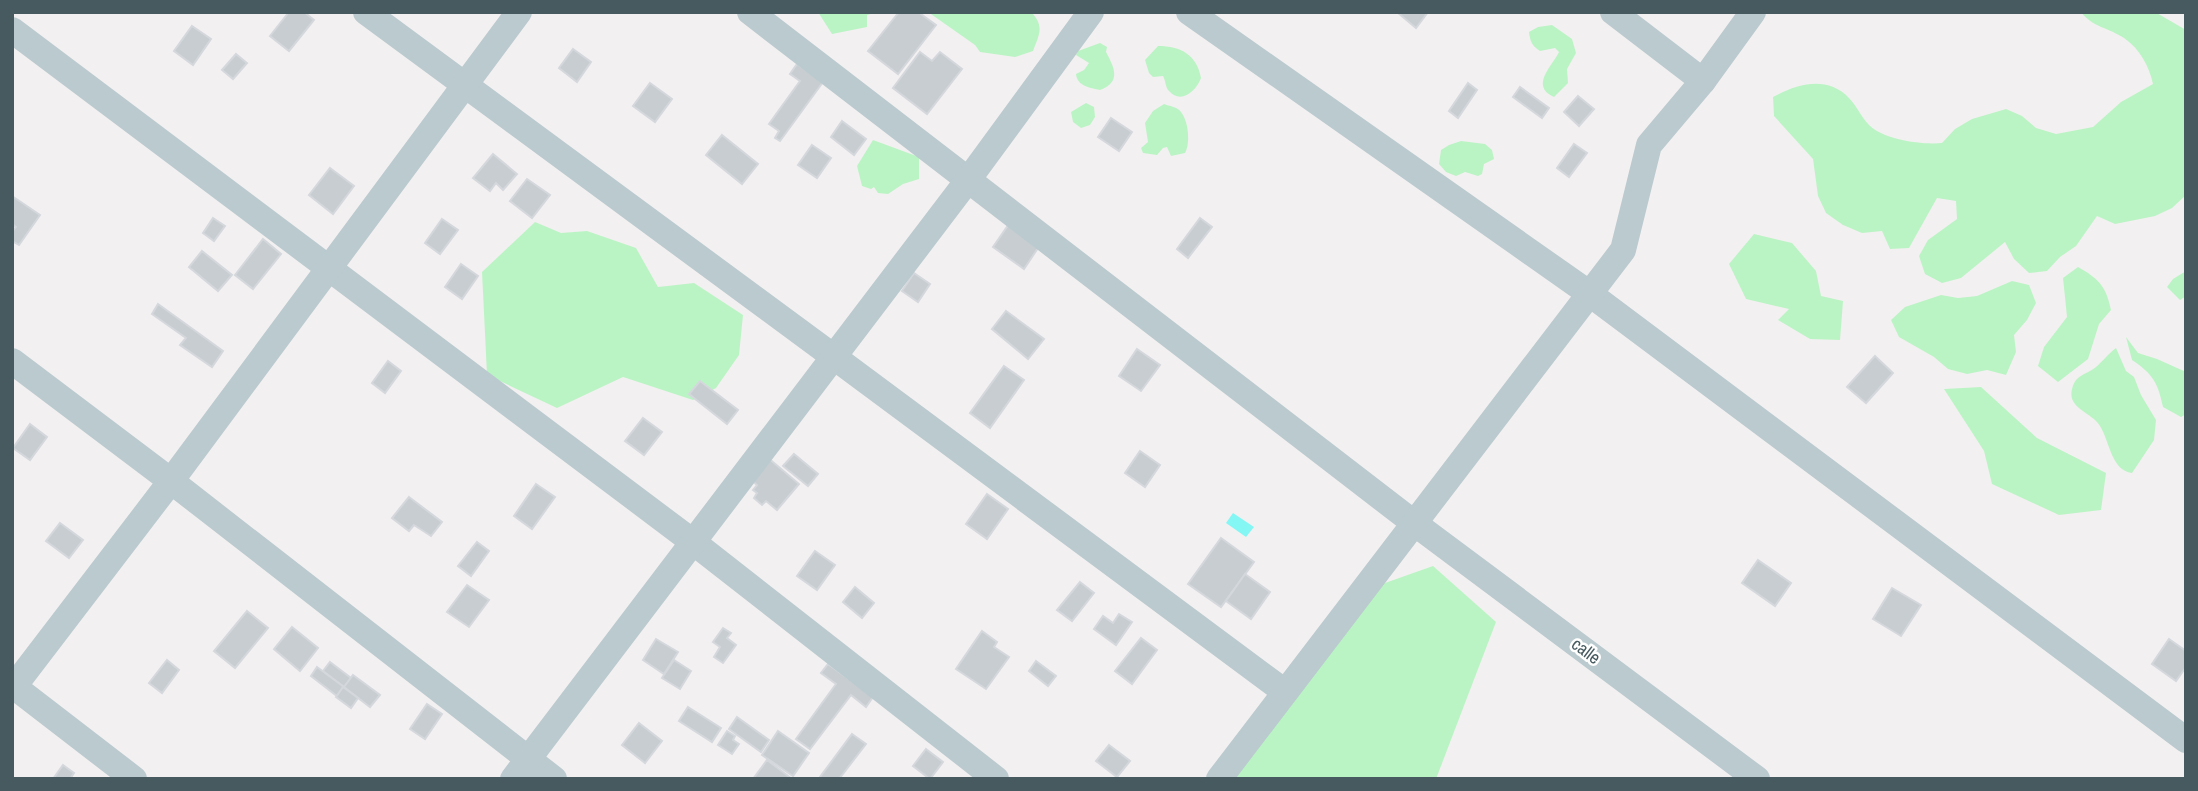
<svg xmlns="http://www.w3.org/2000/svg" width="2198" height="791" viewBox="0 0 2198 791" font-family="'Archivo Narrow',sans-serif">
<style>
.green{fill:#bbf4c4}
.water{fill:#84f6f3}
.building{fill:#c7cdd0;stroke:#d4d8dd;stroke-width:2}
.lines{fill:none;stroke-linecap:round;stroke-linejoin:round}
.minor{stroke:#bacacf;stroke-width:26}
.labels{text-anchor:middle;stroke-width:5;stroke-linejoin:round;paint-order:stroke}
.street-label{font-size:18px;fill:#465a60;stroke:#fff}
</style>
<rect width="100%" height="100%" fill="#f3f0f1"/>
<g class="green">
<path d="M818 12H878L867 15V27L832 34Z"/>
<path d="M928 12H1031C1045 26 1039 35 1033 51L1015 57 980 52 975 45Z"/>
<path d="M2081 12H2155L2186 30V195L2172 208 2155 216 2115 224 2097 216 2076 246 2060 257 2047 271 2029 273 2014 259 2005 242 1961 278 1942 283 1925 274 1919 256 1928 240 1957 219 1956 201 1937 198 1909 248 1890 249 1882 231 1862 233 1843 225 1826 213 1818 196 1813 159 1774 116 1773 97C1797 84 1827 75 1849 98 1857 106 1861 117 1869 125 1884 140 1922 145 1942 143L1955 129 1972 119 2006 109 2022 116 2036 128 2056 134 2093 127 2121 102 2153 84C2149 66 2140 49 2124 38 2109 28 2092 27 2081 12Z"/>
<path d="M1552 25 1572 39 1576 53 1567 69 1568 83 1554 97C1529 86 1553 65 1559 52L1555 48 1540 51C1532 46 1530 41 1529 32L1538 27Z"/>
<path d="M1100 43 1107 47 1106 52C1114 67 1122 82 1100 90 1090 88 1077 86 1076 74L1084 70 1089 63 1076 55 1078 51Z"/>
<path d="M1158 46C1181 46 1197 55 1201 78 1197 90 1181 105 1169 91 1165 87 1166 81 1163 76L1153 77 1149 73 1145 60Z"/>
<path d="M1086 103 1094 107 1095 117 1090 125 1081 128 1073 122 1071 112Z"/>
<path d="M1164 104C1169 106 1178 107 1181 112 1188 120 1191 143 1185 153L1171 156 1167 147 1163 148 1157 155 1143 153 1141 148 1148 142 1145 123 1153 111Z"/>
<path d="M873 140 919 157V179L903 184 888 194 878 193 874 187 871 189 862 186 857 166Z"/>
<path d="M1461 141 1485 144 1492 150 1494 159 1484 164 1482 174 1478 176 1465 172 1456 176 1446 172 1439 164 1441 150 1449 145Z"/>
<path d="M535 222 561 233 587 231 636 248 658 287 694 283 743 315 739 355 716 388 693 400 623 377 557 408 487 375 482 272Z"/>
<path d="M1754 234 1792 243 1816 271 1821 296 1843 301 1840 340 1810 339 1778 320 1789 309 1746 299 1729 264Z"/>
<path d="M2078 267C2099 279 2106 286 2111 310L2099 324 2088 359 2058 382 2038 366 2044 347 2067 317 2063 278Z"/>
<path d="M2186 271V296L2180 300 2167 287 2173 279Z"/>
<path d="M2012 281 2029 285 2036 303 2027 320 2014 335 2016 352 2006 375 1987 370 1967 374 1948 369 1934 357 1899 337 1891 320 1905 307 1941 295 1958 298 1977 296Z"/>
<path d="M2126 337 2138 353 2157 359 2186 372V414L2181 417 2163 407C2158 383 2153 374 2132 360Z"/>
<path d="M2116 348 2126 371 2134 377 2141 395 2156 420 2154 440 2132 473C2111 470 2110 442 2100 426 2092 412 2067 409 2072 389 2073 385 2074 382 2077 379 2082 374 2090 372 2096 367 2103 361 2108 354 2116 348Z"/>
<path d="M1981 387 2037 438 2106 473 2101 510 2059 515 1992 484 1984 451 1944 389Z"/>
<path d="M1433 566 1496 622 1436 779H1211L1368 589Z"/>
</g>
<path class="water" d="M1233 513 1254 527 1246 537 1226 523Z"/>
<g class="building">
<path d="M289 12H304L314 20 289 51 270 36Z"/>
<path d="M899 12H918L936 25 898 74 868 51Z"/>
<path d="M1397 12H1428L1416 28Z"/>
<path d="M192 26 211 39 193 65 174 51Z"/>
<path d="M573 49 591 62 577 82 559 68Z"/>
<path d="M920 52 932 61 940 52 962 69 927 114 893 88Z"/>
<path d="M236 54 247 63 233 79 222 70Z"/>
<path d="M797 64 823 82 780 141 775 138 779 131 769 124 800 81 790 74Z"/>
<path d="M650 83 672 99 655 122 633 106Z"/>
<path d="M1468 83 1477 90 1458 118 1449 111Z"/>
<path d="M1520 87 1549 108 1542 118 1513 97Z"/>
<path d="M1578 96 1594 109 1579 126 1564 112Z"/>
<path d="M1111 118 1132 132 1119 151 1098 137Z"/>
<path d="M842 121 866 139 854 155 831 137Z"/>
<path d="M722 135 758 164 742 184 706 155Z"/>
<path d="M1574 144 1587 153 1569 177 1557 168Z"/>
<path d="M812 145 831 158 817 178 798 165Z"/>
<path d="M493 154 517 174 503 190 496 183 490 191 473 178Z"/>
<path d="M330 168 354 186 333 214 309 195Z"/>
<path d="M527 179 550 195 532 218 510 201Z"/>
<path d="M12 196 40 215 19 245 12 241V232L16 227 12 224Z"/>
<path d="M213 218 225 226 214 241 203 233Z"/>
<path d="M1200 218 1212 227 1188 258 1177 249Z"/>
<path d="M442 219 458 230 440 254 425 243Z"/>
<path d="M1009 224 1040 245 1024 269 993 247Z"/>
<path d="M263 239 281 254 253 289 235 275Z"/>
<path d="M202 251 232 275 218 291 189 267Z"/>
<path d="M461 264 478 276 462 299 445 287Z"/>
<path d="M914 273 930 284 918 302 902 291Z"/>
<path d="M158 304 223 351 212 367 180 345 186 338 152 314Z"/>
<path d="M1006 311 1044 339 1028 359 992 329Z"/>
<path d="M1137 349 1160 365 1141 391 1119 376Z"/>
<path d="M1875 356 1893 373 1866 403 1847 387Z"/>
<path d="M388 361 401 371 385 393 372 383Z"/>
<path d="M1004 366 1024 380 990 428 970 413Z"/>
<path d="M700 381 738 410 727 424 689 394Z"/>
<path d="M643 418 662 432 644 455 625 441Z"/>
<path d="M30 424 47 437 30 460 13 448Z"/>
<path d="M1140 451 1160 465 1145 487 1125 473Z"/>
<path d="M794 454 818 474 808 486 783 466Z"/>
<path d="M767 457 799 484 777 510 766 501 762 505 754 498 757 493 753 490 757 485 749 478Z"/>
<path d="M536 484 555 497 532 529 514 516Z"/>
<path d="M987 494 1008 509 987 539 966 524Z"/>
<path d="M409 497 442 522 431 536 414 525 409 531 392 518Z"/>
<path d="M60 523 83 540 69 558 46 541Z"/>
<path d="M1221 538 1254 562 1221 607 1188 584Z"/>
<path d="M477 542 489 551 471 576 458 566Z"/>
<path d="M815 551 835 565 817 590 797 576Z"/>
<path d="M1758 560 1791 583 1775 606 1742 583Z"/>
<path d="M1245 574 1270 592 1251 619 1226 601Z"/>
<path d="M1080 582 1094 593 1072 621 1057 610Z"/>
<path d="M467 585 489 600 469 627 447 612Z"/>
<path d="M855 587 874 603 862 618 843 602Z"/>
<path d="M1892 588 1921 605 1901 636 1873 619Z"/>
<path d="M247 611 268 628 235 668 214 651Z"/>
<path d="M1119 614 1132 622 1116 645 1094 629 1103 616 1113 623Z"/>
<path d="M292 627 318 648 300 671 274 649Z"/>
<path d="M723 628 731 633 727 638 736 645 723 663 714 657 720 647 713 642Z"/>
<path d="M982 631 997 642 994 647 1009 657 986 689 956 669Z"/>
<path d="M1141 638 1157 650 1132 684 1115 671Z"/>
<path d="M656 639 678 652 664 674 643 660Z"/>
<path d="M2169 639 2186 651V667L2176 681 2152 664Z"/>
<path d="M167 660 179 670 162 693 149 683Z"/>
<path d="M674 660 691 671 680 689 662 678Z"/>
<path d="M1036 661 1056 676 1048 686 1029 671Z"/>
<path d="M330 662 351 678 344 687 323 671Z"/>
<path d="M828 664 873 697 866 707 851 695 810 749 796 739 836 684 821 673Z"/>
<path d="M317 667 344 687 337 696 311 676Z"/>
<path d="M353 675 380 695 370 707 344 687Z"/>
<path d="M343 687 358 698 351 708 336 697Z"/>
<path d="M427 704 442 714 425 739 410 729Z"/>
<path d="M688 707 721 728 712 742 679 721Z"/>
<path d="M737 717 769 740 761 752 729 729Z"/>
<path d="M639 723 662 741 645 763 622 745Z"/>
<path d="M727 731 735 736 733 740 739 744 732 754 718 745Z"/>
<path d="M778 731 809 753 793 776 762 755Z"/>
<path d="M852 734 866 744 839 779H822L820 777Z"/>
<path d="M1109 745 1130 761 1117 777 1096 761Z"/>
<path d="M926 749 943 762 930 779 913 766Z"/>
<path d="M767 760 775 766 792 779H753Z"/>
<path d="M63 765 74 773 70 779H53Z"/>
</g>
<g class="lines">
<g class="minor">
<path d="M366 12 834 357 1285 692"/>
<path d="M750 12 1414 523 1757 779"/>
<path d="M1189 12 1590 294 2186 740"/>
<path d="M12 30 693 542 996 779"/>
<path d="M1703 81 1753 12"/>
<path d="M12 361 171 481 554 779"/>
<path d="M12 685 134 779"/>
<path d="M12 689 171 481 519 12"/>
<path d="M513 779 968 180 1091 12"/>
<path d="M1219 779 1623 250 1649 145 1703 81 1613 12"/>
</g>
</g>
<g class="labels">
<g class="street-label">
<text transform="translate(1586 651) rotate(37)" y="6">calle</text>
</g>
</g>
<rect width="2198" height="791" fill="none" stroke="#465a60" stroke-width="28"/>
</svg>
